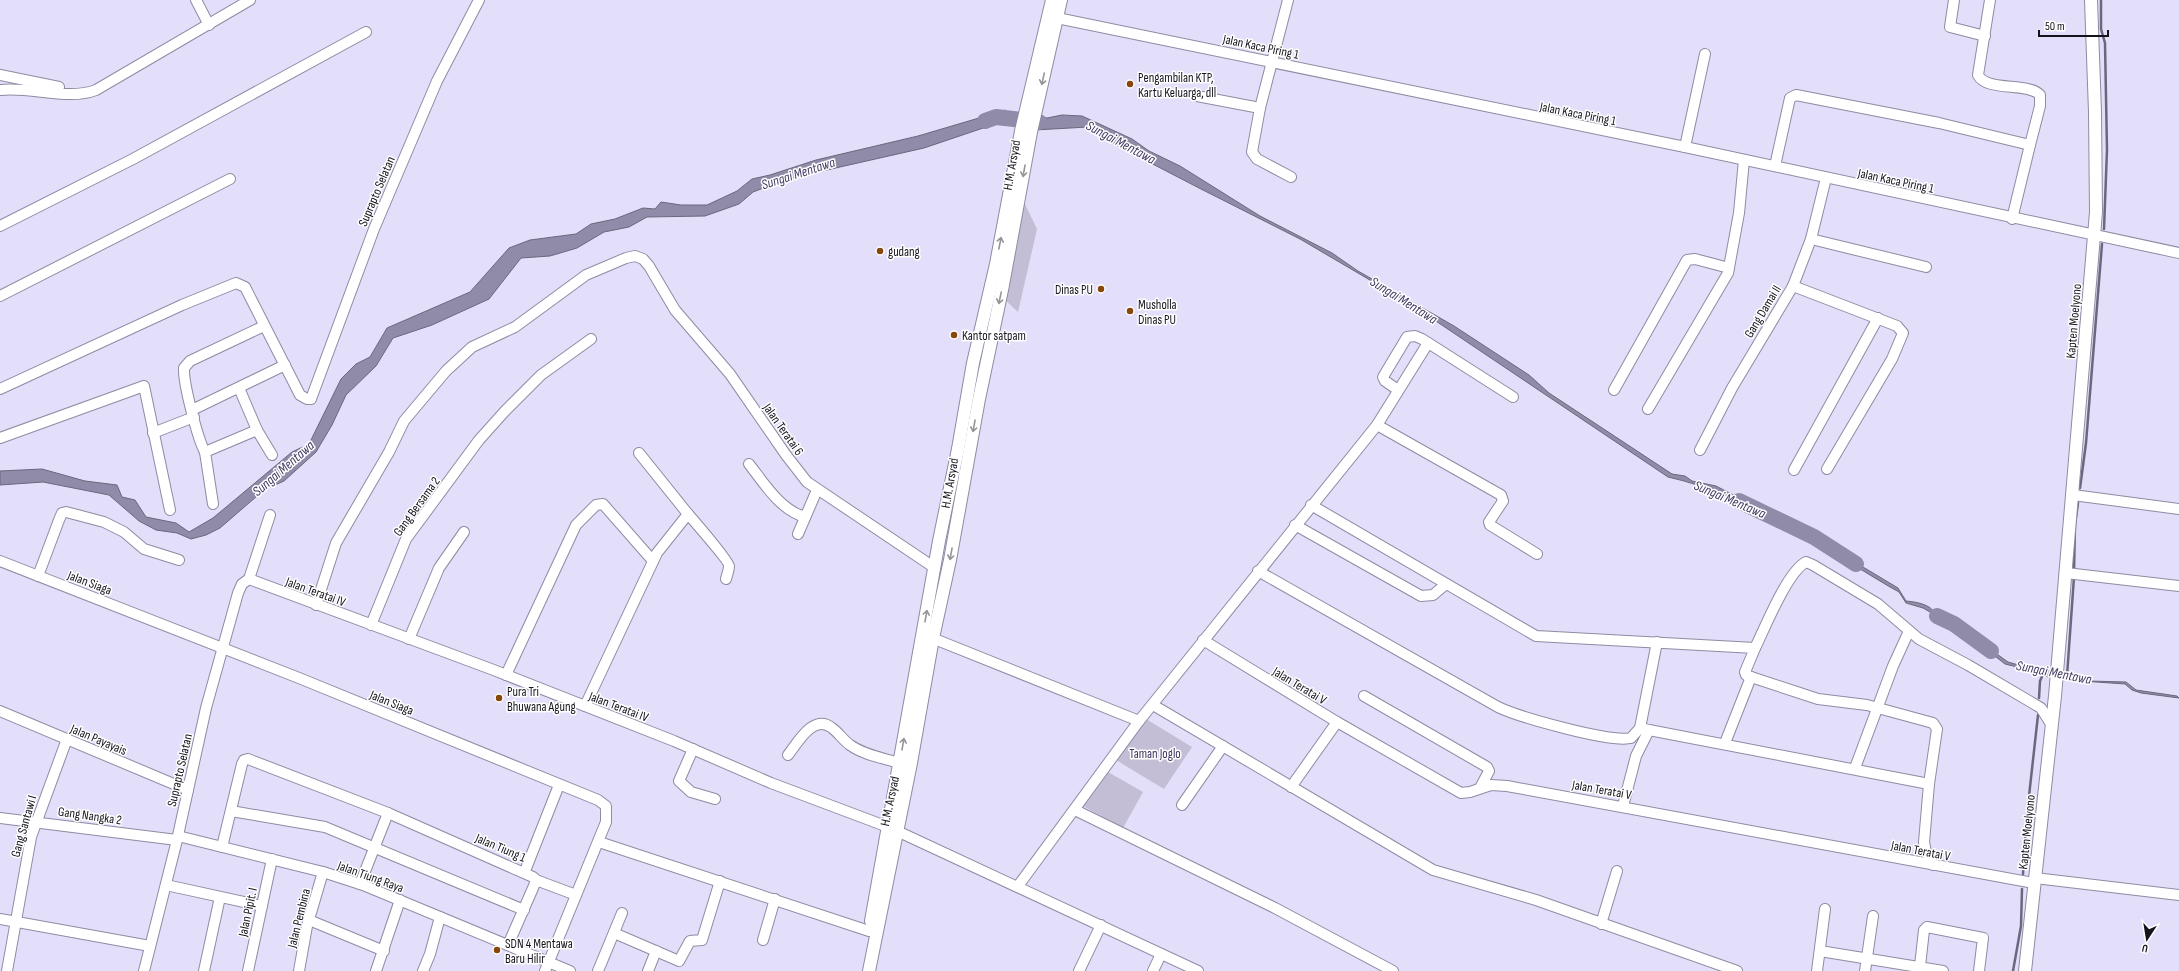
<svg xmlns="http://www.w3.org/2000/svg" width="2179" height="971" viewBox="0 0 2179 971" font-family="'Sofia Sans Condensed',sans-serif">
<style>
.green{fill:#c3bed5}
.water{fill:#908ba8;stroke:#6b677e}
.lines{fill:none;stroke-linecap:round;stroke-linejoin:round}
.stream{stroke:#6b677e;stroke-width:2.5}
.river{stroke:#908ba8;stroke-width:16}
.minor-casing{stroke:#8f8ba3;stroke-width:12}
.tertiary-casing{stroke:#8f8ba3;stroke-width:14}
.minor{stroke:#fff;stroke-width:10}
.tertiary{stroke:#fff;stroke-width:12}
.oneway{stroke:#959498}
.poi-dot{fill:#864709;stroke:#fff;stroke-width:1.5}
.labels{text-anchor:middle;stroke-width:3;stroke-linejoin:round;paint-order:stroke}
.street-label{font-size:13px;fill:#14121b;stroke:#fff}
.poi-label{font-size:13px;fill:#14121b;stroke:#fff;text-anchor:start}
.park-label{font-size:13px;fill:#3c315b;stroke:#fff}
.water-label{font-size:14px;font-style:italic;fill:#433863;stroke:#fff}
</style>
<rect width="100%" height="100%" fill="#e3def9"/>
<g class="green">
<path d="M1022 198 1037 229 1018 312 1002 297Z"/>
<path d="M1146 719 1192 747 1164 789 1116 760Z"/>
<path d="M1108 772 1143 792 1123 828 1083 806Z"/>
</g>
<g class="water">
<path d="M1006 110 1004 121 924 148 787 179 753 192 739 204 705 216 647 217 629 227 604 232 577 248 550 256 521 258 489 299 432 325 393 338 376 366 346 395 332 425 316 452 284 481 264 490 220 528 206 535 191 539 177 533 156 530 139 521 109 495 43 482 0 485V471L42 469 85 481 117 485 122 497 135 500 146 517 176 523 189 532 213 518 292 452 309 444 341 379 356 364 370 357 387 328 470 292 509 248 530 240 576 234 591 224 615 219 643 208 655 209 661 202 681 205H707L737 191 752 179 770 175 816 160 918 136Z"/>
<path d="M1062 115 1082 116 1132 139 1149 151 1180 166 1260 216 1332 253 1358 271 1454 326 1529 375 1549 393 1672 474 1685 476 1692 481 1716 486 1807 533 1815 534 1828 546 1898 588 1906 601C1916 602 1931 604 1935 614L1962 629 2008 662 2043 672 2053 670 2052 675 2048 677 2038 672 2005 664 1973 639V637L1923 608 1906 603 1899 592 1890 587C1819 545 1749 495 1668 477L1409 303 1300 239 1199 188 1118 146 1088 127 1035 130 1039 116 1047 118Z"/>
<path d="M2062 672 2088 681 2126 682 2136 690 2177 696 2179 698 2141 693 2132 690 2125 684 2082 681 2065 676 2062 678Z"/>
</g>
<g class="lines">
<g class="stream">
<path d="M2101 0V29L2105 43 2107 150 2104 229"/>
<path d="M2080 488 2086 443 2102 244"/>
<path d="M2074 572 2075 525 2078 503"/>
<path d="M2067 676 2074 577"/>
<path d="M2039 698 2040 681 2044 672"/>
<path d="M2023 874 2027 814 2038 715"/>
<path d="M2013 971 2021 926 2022 889"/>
</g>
<g class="river">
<path d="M985 121 996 117 1039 122"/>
<path d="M1739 501 1814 537 1856 564"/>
<path d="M1937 616 1954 624 1991 651"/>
</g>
<g class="minor-casing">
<g id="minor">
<path d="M196 0 209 25"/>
<path d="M1288 0 1260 108 1252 152 1257 159 1291 177"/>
<path d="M1954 0 1950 27 1985 36"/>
<path d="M1990 0 1978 75C1986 92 2029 82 2040 95V106L2030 145"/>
<path d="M1057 18 1685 147 2179 253"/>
<path d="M0 75 59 87"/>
<path d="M0 90C31 86 67 101 96 90L250 0"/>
<path d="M1197 96 1260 108"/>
<path d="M1685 147 1705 54"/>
<path d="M1775 166 1788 107 1790 98 1796 95 1939 123 2030 145 2012 219"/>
<path d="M0 226 133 159 366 32"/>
<path d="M1811 239 1926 267"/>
<path d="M1793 286 1897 326 1903 333 1892 359 1827 469"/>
<path d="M0 296 230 179"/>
<path d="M239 388 257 430 272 455"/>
<path d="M0 389 182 305 236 283 245 287 300 395 307 399H311L374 229 437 81 479 0"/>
<path d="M1398 390 1385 381 1383 377 1407 337 1415 336 1422 339 1513 397"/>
<path d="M1614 390 1687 260 1695 259 1729 268"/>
<path d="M1648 409 1728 273 1739 213 1744 160"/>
<path d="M192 410 285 365"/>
<path d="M1377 425 1501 495 1503 501 1489 522 1490 525 1537 554"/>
<path d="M153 433 194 417"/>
<path d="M0 438 144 386 170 510"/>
<path d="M1700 450 1732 388 1793 286 1811 239 1826 178"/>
<path d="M205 452 257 430"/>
<path d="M749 464C764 483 780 510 805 517"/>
<path d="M1794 470 1878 318"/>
<path d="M2073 495 2179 509"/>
<path d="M213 504 205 452C198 440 183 383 184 368L190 361 264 326"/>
<path d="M1311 505 1536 636 1755 648 1745 672 1746 675 1751 677 1818 699 1867 705 1933 723 1937 729 1929 784"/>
<path d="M688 514C694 521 729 561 729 566 729 570 727 575 726 579"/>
<path d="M1295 525 1421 596 1433 595 1446 584"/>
<path d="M798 534 817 490"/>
<path d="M0 561 299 678 598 800 606 806V822L545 971"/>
<path d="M1258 571 1498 707C1519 717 1610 743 1631 738L1640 728 1649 730 1929 784 1924 842 1926 852 1933 865"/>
<path d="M2066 573 2179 586"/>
<path d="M38 576 59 520 62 513 66 512 104 522 124 532 144 549 179 560"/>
<path d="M249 579 491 669 674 741 771 783 888 827"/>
<path d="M249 579 270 515"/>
<path d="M316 605 336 543 389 452 404 421 446 371 472 347 515 327 586 275 626 258 635 256 643 259 649 266 675 310 730 374 786 455 807 482 935 568"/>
<path d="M371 625 406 539 479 440 505 411 541 375 591 339"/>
<path d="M927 636 1139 721 1377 425 1428 343"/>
<path d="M409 639 439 568 464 532"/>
<path d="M1203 640 1337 722 1461 793 1470 792 1491 785 1507 786 2034 883"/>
<path d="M1755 648C1765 628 1787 572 1806 562L1813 565 1878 604 1919 639 1968 665 2041 708 2051 724"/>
<path d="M506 675 576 525 596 505 603 504 653 561"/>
<path d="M1364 696 1487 767 1489 771 1480 788"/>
<path d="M1153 705 1433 870 1536 900 1737 971"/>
<path d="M585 706 657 553 688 514 639 453"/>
<path d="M0 711 188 790"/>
<path d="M1640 728 1657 642"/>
<path d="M1725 743 1751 677"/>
<path d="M693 749 679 781 691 792 715 799"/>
<path d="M788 755C798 742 814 713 832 728 839 733 843 740 850 745 864 755 883 758 899 763"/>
<path d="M1855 768 1893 666 1909 631"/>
<path d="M1291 787 1337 722"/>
<path d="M1182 805 1223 746"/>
<path d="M1623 806 1636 756 1649 730"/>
<path d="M1075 810 1275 908 1393 971"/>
<path d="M231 811 325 827 524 910"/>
<path d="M0 818 177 840"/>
<path d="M897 831 1198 971"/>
<path d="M178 836 323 872 363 885 570 971"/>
<path d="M599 842 869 931"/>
<path d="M222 847 242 764 244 760 248 759 388 813 533 877 536 880 533 888 508 945"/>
<path d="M525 871 559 785"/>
<path d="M2035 878 2179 895"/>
<path d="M536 880 576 895"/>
<path d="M360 884 388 813"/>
<path d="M166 885 262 906"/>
<path d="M1018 886 1139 721"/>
<path d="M0 919 150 946"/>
<path d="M309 920 384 951"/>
<path d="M1601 924 1617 871"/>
<path d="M614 933 679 961 690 941 702 940 720 881"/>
<path d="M763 940 775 899"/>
<path d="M1820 951 1943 971"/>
<path d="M1920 966 1924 930 1927 927 1983 938 1979 971"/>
<path d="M7 971 31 837 67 739"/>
<path d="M144 971 177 840 206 708 238 593 242 584 249 579"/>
<path d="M204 971 220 897"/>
<path d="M248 971 272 859"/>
<path d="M299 971 307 926 323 872"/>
<path d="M376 971 400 900"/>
<path d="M423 971 430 954 440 917"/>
<path d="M598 971 622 913"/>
<path d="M648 971 656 951"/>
<path d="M1079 971 1101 925"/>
<path d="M1153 971 1161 954"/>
<path d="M1817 971 1825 909"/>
<path d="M1865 971 1873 916"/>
</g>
</g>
<g class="tertiary-casing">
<g id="tertiary">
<path d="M871 921 939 541 958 449 973 363 996 264 1021 131 1052 0"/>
<path d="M869 971 911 763 933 638 950 560 979 399 1003 285 1031 132 1061 0"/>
<path d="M2025 971 2055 696 2096 212 2095 112 2091 0"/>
</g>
</g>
<use href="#minor" class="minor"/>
<use href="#tertiary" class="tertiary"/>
</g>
<defs><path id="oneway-shaft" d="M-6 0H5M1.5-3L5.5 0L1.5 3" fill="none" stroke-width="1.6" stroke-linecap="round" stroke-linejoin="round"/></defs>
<g class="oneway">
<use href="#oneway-shaft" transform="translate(1043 79) rotate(102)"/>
<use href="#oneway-shaft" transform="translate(1024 171) rotate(100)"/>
<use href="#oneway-shaft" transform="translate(1000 243) rotate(-79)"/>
<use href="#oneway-shaft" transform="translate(1000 298) rotate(102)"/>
<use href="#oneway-shaft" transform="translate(974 426) rotate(100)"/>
<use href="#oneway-shaft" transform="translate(951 554) rotate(100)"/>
<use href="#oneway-shaft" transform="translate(926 616) rotate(-80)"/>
<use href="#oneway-shaft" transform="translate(903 744) rotate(-80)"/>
</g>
<g class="poi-dot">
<circle cx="1130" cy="84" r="4"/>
<circle cx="880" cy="251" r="4"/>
<circle cx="1101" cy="289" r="4"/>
<circle cx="1130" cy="311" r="4"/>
<circle cx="954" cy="335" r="4"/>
<circle cx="499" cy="698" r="4"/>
<circle cx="497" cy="950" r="4"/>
</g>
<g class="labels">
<g class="street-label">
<text transform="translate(1261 46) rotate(12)" y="5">Jalan Kaca Piring 1</text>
<text transform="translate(1578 113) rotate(11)" y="5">Jalan Kaca Piring 1</text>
<text transform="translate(1011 165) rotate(-80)" y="5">H.M. Arsyad</text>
<text transform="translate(1896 180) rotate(12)" y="5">Jalan Kaca Piring 1</text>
<text transform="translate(376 191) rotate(-67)" y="5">Suprapto Selatan</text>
<text transform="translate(1762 311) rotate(-59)" y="5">Gang Damai II</text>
<text transform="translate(2073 321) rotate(-85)" y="5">Kapten Moelyono</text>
<text transform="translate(784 429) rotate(55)" y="5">Jalan Teratai 6</text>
<text transform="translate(949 483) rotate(-80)" y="5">H.M. Arsyad</text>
<text transform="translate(416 506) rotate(-54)" y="5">Gang Bersama 2</text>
<text transform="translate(90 582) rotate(21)" y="5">Jalan Siaga</text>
<text transform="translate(316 591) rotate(20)" y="5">Jalan Teratai IV</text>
<text transform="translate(1300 685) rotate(31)" y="5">Jalan Teratai V</text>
<text transform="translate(392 702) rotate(22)" y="5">Jalan Siaga</text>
<text transform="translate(619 706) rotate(21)" y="5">Jalan Teratai IV</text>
<text transform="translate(99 739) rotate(23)" y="5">Jalan Payayais</text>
<text transform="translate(179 770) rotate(-77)" y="5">Suprapto Selatan</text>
<text transform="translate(1602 789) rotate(10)" y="5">Jalan Teratai V</text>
<text transform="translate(889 801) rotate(-78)" y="5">H.M. Arsyad</text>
<text transform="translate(90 815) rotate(8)" y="5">Gang Nangka 2</text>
<text transform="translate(23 826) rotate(-74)" y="5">Gang Santawi I</text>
<text transform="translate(2026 832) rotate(-84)" y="5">Kapten Moelyono</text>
<text transform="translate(501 847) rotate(23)" y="5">Jalan Tiung 1</text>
<text transform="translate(1921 850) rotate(11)" y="5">Jalan Teratai V</text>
<text transform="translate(371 876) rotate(20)" y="5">Jalan Tiung Raya</text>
<text transform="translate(247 912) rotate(-78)" y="5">Jalan Pipit. I</text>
<text transform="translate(298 918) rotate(-76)" y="5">Jalan Pembina</text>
</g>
<g class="poi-label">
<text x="1138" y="82">Pengambilan KTP,<tspan x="1138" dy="15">Kartu Keluarga, dll</tspan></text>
<text x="888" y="256">gudang</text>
<text x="1093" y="294" text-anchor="end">Dinas PU</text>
<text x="1138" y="309">Musholla<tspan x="1138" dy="15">Dinas PU</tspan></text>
<text x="962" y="340">Kantor satpam</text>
<text x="507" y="696">Pura Tri<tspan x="507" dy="15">Bhuwana Agung</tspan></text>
<text x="505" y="948">SDN 4 Mentawa<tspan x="505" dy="15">Baru Hilir</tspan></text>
</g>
<g class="park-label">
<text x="1155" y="758">Taman Joglo</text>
</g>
<g class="water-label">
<text transform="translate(1121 142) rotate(28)" y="5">Sungai Mentawa</text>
<text transform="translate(798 173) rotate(-18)" y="5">Sungai Mentawa</text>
<text transform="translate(1404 300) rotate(32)" y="5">Sungai Mentawa</text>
<text transform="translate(283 468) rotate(-41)" y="5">Sungai Mentawa</text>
<text transform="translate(1730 499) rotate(23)" y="5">Sungai Mentawa</text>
<text transform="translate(2054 672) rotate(11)" y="5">Sungai Mentawa</text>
</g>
</g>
<g transform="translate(2147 939) rotate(192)" stroke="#ffffff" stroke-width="3" paint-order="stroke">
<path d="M0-3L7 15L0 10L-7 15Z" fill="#14121b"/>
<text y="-6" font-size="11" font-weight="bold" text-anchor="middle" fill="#14121b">U</text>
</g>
<path d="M2039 30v6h69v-6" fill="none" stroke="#14121b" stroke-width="2"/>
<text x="2045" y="30" font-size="12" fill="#14121b" stroke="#ffffff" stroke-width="3" paint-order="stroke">50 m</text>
</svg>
